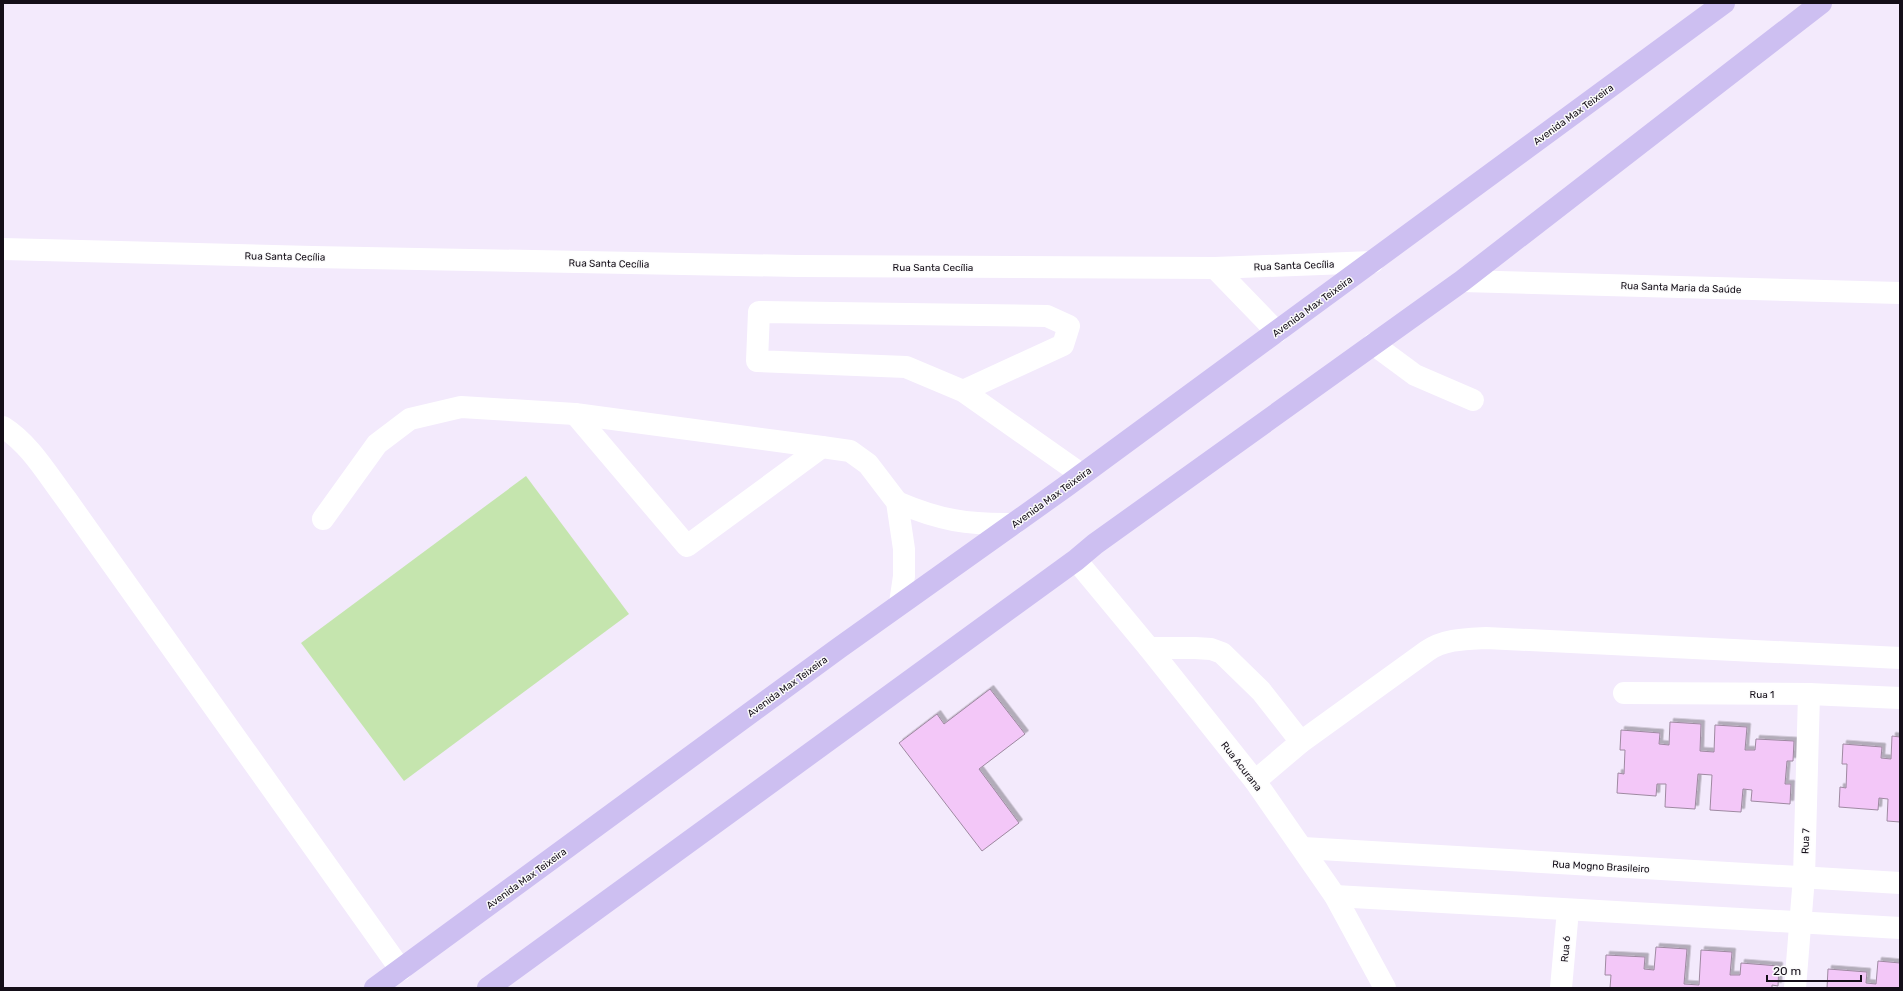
<svg xmlns="http://www.w3.org/2000/svg" width="1903" height="991" viewBox="0 0 1903 991" font-family="Rubik,sans-serif">
<style>
.green{fill:#c5e5ae}
.building{fill:#f3c7f8;stroke:#9e89a1;filter:url(#shadow)}
.lines{fill:none;stroke-linecap:round;stroke-linejoin:round}
.minor{stroke:#fff;stroke-width:22}
.major{stroke:#cdbff1;stroke-width:22}
.labels{text-anchor:middle;stroke-width:3;stroke-linejoin:round;paint-order:stroke}
.street-label{font-size:10px;fill:#140e18;stroke:#fbfbfb}
</style>
<defs>
<filter id="shadow"><feDropShadow dx="3.5" dy="-3.5" stdDeviation="0" flood-color="#0004"/></filter>
</defs>
<rect width="100%" height="100%" fill="#f3eafc"/>
<path class="green" d="M526 476 629 614 404 781 301 643Z"/>
<g class="building">
<path d="M990 689 1025 734 979 769 1019 823 982 851 899 743 937 714 944 724Z"/>
<path d="M1670 722 1701 724 1700 751 1714 752 1715 725 1747 727 1745 750H1755L1756 739 1794 741 1793 761H1787L1785 784H1791L1790 804 1751 801 1752 790 1743 789 1741 812 1710 810 1712 775 1698 774 1695 809 1665 807 1666 784H1657L1656 796 1617 793 1618 773 1624 774 1625 750H1620L1621 730 1660 733 1659 744 1669 745Z"/>
<path d="M1892 736 1900 737V822L1887 821 1888 799 1879 798 1878 810 1839 807 1840 787 1846 788 1847 764H1842L1843 744 1882 747 1881 758 1891 759Z"/>
<path d="M1656 947 1687 949 1684 984 1699 985 1701 950 1732 952 1730 975H1740L1741 963 1779 966 1778 986 1772 985V988H1610L1611 975H1605L1606 955 1645 957 1644 969 1654 970Z"/>
<path d="M1878 961 1900 963V988H1827L1828 969 1867 972 1866 983 1876 984Z"/>
</g>
<g class="lines">
<g class="minor">
<path d="M3 249 313 257 797 266 1215 268 1373 262"/>
<path d="M1215 268 1277 332"/>
<path d="M1462 281 1900 293"/>
<path d="M1373 344 1415 375 1473 400"/>
<path d="M963 391 1063 345 1069 326 1047 316 759 312 757 361 906 367 963 391 1081 474"/>
<path d="M575 414 687 546 822 447"/>
<path d="M3 427C30 444 47 474 66 499L401 970"/>
<path d="M897 502C939 520 968 525 1014 524"/>
<path d="M323 519 377 444 410 419 461 407 575 414 822 447 850 451 868 464 897 502 904 549V576L900 603"/>
<path d="M1076 560 1149 648 1255 781 1335 896 1385 988"/>
<path d="M1149 648H1195L1211 649 1222 653 1261 691 1301 742"/>
<path d="M1624 693 1809 694 1900 698"/>
<path d="M1255 781 1301 742 1427 651C1444 639 1466 639 1486 638L1900 658"/>
<path d="M1303 848 1900 883"/>
<path d="M1335 896 1900 928"/>
<path d="M1561 988 1568 910"/>
<path d="M1795 988 1804 877 1809 694"/>
</g>
<g class="major">
<path d="M375 988 839 648 1065 487 1724 3"/>
<path d="M488 988 1076 560 1095 544 1462 281 1821 3"/>
</g>
</g>
<g class="labels">
<g class="street-label">
<text transform="translate(1573 114) rotate(-36)" y="4">Avenida Max Teixeira</text>
<text transform="translate(285 256) rotate(1)" y="4">Rua Santa Cecília</text>
<text transform="translate(609 263) rotate(1)" y="4">Rua Santa Cecília</text>
<text transform="translate(1294 265) rotate(-2)" y="4">Rua Santa Cecília</text>
<text x="933" y="271">Rua Santa Cecília</text>
<text transform="translate(1681 287) rotate(2)" y="4">Rua Santa Maria da Saúde</text>
<text transform="translate(1312 306) rotate(-36)" y="4">Avenida Max Teixeira</text>
<text transform="translate(1051 497) rotate(-36)" y="4">Avenida Max Teixeira</text>
<text transform="translate(787 686) rotate(-36)" y="4">Avenida Max Teixeira</text>
<text x="1762" y="698">Rua 1</text>
<text transform="translate(1242 766) rotate(52)" y="4">Rua Acurana</text>
<text transform="translate(1805 841) rotate(-88)" y="4">Rua 7</text>
<text transform="translate(1601 866) rotate(3)" y="4">Rua Mogno Brasileiro</text>
<text transform="translate(526 878) rotate(-36)" y="4">Avenida Max Teixeira</text>
<text transform="translate(1565 949) rotate(-85)" y="4">Rua 6</text>
</g>
</g>
<rect width="1903" height="991" fill="none" stroke="#140e18" stroke-width="8"/>
<path d="M1767 975v6h94v-6" fill="none" stroke="#140e18" stroke-width="2"/>
<text x="1773" y="975" font-size="12" fill="#140e18" stroke="#fbfbfb" stroke-width="3" paint-order="stroke">20 m</text>
</svg>
